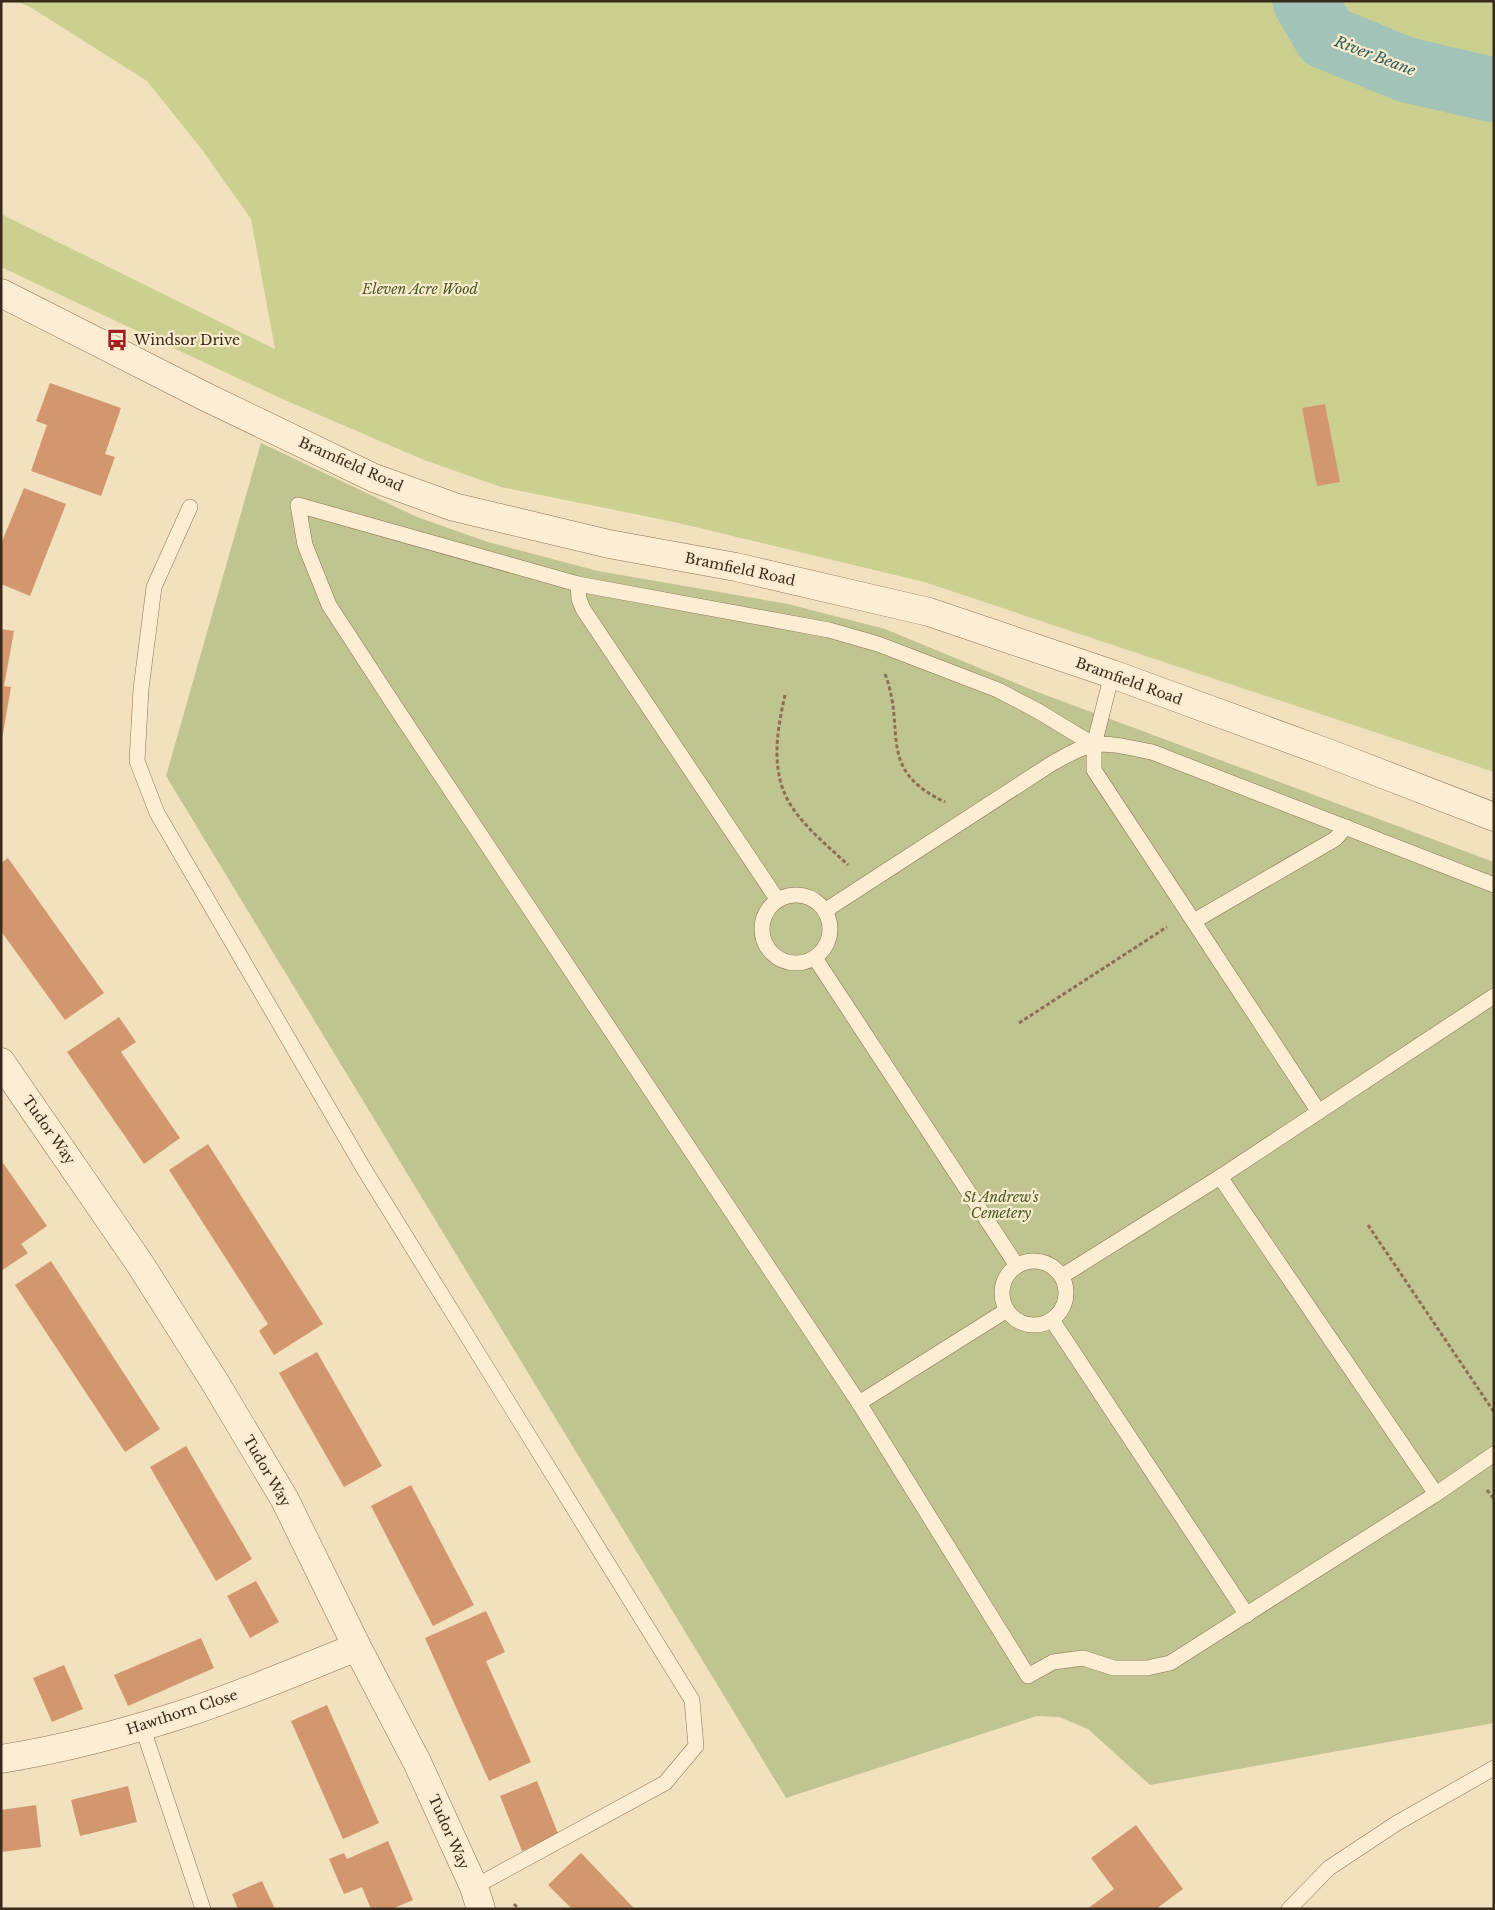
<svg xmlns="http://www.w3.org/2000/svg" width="1495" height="1910" viewBox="0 0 1495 1910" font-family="'Libre Baskerville',serif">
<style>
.green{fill:#cbd091}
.cemetery{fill:#c0c491}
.water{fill:#a2c3b8;stroke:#689186}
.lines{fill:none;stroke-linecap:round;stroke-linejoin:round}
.river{stroke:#a2c3b8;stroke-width:65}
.building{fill:#d39770}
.service-casing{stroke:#8b7055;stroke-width:16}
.minor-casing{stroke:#8b7055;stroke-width:29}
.tertiary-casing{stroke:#8b7055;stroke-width:29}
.path{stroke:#8b7055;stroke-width:3;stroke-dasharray:4 2.5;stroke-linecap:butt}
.service{stroke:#fceed2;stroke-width:15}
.minor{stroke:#fceed2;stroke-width:28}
.tertiary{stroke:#fceed2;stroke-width:28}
.labels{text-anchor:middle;stroke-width:4.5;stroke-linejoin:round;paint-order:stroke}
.park-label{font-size:14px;font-style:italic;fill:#4b5820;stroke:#f8ebce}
.poi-label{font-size:14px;fill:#39291b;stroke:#f8ebce;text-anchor:start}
.street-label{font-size:14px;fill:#39291b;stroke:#f8ebce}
.water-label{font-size:15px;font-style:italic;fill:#295b56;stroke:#f8ebce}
</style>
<rect width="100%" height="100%" fill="#f2e1be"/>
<path class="green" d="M15 1H1277L1326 58 1361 74 1458 95 1436 74 1439 59 1373 35 1327 6V1H1494V772L924 582 674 522 501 487 424 460 280 398 1 267V214L275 349 251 219 203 151 147 81 30 7Z"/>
<path class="cemetery" d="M261 443 417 517 488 542 598 571 788 604 885 629 1035 691 1494 862V1723L1150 1785 1088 1729 1059 1717 1037 1716 786 1798 166 776Z"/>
<path class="water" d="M1277 1H1327V6L1298 24Z"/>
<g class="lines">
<path class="river" d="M1305 1 1326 37 1407 70 1494 90"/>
</g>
<g class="building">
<path d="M50 383 121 408 105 454 115 457 101 496 31 471 47 425 36 421Z"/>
<path d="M1325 404 1340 482 1317 486 1302 408Z"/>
<path d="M24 488 66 504 30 596 1 584V544Z"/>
<path d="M1 629 14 631 4 686 11 687 2 739Z"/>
<path d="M8 858 104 993 65 1020 1 931V863Z"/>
<path d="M119 1017 136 1042 121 1052 180 1138 144 1164 67 1052Z"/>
<path d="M208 1144 323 1324 274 1355 259 1331 268 1324 169 1170Z"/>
<path d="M1 1160 47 1226 21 1244 28 1253 1 1271Z"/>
<path d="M51 1261 160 1429 125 1452 15 1285Z"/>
<path d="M317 1352 382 1466 344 1487 279 1373Z"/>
<path d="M186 1446 252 1559 216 1581 150 1467Z"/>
<path d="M411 1485 474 1605 433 1626 371 1506Z"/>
<path d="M256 1581 279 1622 250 1638 227 1596Z"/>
<path d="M486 1611 505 1652 486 1661 531 1762 489 1781 425 1638Z"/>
<path d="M201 1638 214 1668 128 1706 114 1675Z"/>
<path d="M64 1665 83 1709 52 1722 33 1678Z"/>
<path d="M327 1705 379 1823 343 1839 291 1721Z"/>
<path d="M537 1781 559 1836 522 1851 500 1796Z"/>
<path d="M128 1786 137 1822 80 1836 71 1800Z"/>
<path d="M36 1805 41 1847 1 1852V1810Z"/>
<path d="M1136 1825 1183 1889 1156 1909H1087L1114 1889 1091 1858Z"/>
<path d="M388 1841 413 1900 392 1909H371L362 1887 344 1894 329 1859 344 1853 347 1859Z"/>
<path d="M581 1853 629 1903 635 1909H572L548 1885Z"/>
<path d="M262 1881 275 1909H238L232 1894Z"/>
</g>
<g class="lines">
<g class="service-casing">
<g id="service">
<path d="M190 507 154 587 141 689 137 761 157 813 364 1169 692 1700 696 1746 665 1783 474 1887"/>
<path d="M578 584 579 599 583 609 777 899"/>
<path d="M1112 674 1094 745V770L1319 1112"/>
<circle cx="796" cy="929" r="34"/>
<path d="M826 910 1051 764C1064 757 1079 747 1094 745 1112 742 1134 749 1152 752L1494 885"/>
<path d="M1194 921 1335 839 1346 827"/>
<path d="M815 958 1017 1266"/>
<circle cx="1034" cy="1293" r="32"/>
<path d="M1062 1276 1220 1177 1494 996"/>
<path d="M1007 1310 859 1403 1028 1676 1053 1662 1083 1658 1114 1668H1147L1170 1663 1436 1494 1220 1177"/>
<path d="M1052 1320 1247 1615"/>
<path d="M859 1403 398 711 329 605 305 545 298 505 578 584 829 630 878 644 998 690 1038 711 1094 745"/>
<path d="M1436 1494 1494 1454"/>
<path d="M142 1726 203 1909"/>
<path d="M1289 1909 1329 1868 1397 1823 1494 1768"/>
</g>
</g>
<g class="minor-casing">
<g id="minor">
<path d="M1 1062 140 1264 216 1384 285 1500 357 1647 417 1762 474 1887 481 1909"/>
<path d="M1 1759C63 1749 124 1733 183 1714 242 1695 299 1670 357 1647"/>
</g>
</g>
<g class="tertiary-casing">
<path id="tertiary" d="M1 293 204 396 374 478 454 507 609 544 736 567 929 612 1112 674 1328 753 1494 817"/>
</g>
<g class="path">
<path d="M885 674C907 731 875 769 945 802"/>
<path d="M785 695C777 730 770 771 790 804 805 828 828 846 848 865"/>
<path d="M1019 1023 1167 927"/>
<path d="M1368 1225 1494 1412"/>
<path d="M1487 1490 1494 1499"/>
<path d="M514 1904 519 1909"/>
</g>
<use href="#service" class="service"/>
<use href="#minor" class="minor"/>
<use href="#tertiary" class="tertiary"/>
</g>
<defs>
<g id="bus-bare" transform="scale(1.725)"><path d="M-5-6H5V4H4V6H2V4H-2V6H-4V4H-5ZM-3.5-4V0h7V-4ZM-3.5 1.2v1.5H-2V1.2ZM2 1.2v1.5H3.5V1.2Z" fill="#a02024" stroke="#f8ebce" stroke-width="2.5" paint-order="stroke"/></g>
</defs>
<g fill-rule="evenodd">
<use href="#bus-bare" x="117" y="340"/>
</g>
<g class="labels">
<g class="park-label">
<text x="420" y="294">Eleven Acre Wood</text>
<text x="1001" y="1202">St Andrew's<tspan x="1001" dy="16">Cemetery</tspan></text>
</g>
<g class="poi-label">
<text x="134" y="345">Windsor Drive</text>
</g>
<g class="street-label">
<text transform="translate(351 464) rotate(24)" y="5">Bramfield Road</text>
<text transform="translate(740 569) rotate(12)" y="5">Bramfield Road</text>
<text transform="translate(1129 681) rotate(20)" y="5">Bramfield Road</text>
<text transform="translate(49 1130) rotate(55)" y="5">Tudor Way</text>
<text transform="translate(267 1471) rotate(60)" y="5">Tudor Way</text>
<text transform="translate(182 1712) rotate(-18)" y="5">Hawthorn Close</text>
<text transform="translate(449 1832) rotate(66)" y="5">Tudor Way</text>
</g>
<g class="water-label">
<text transform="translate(1375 56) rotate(21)" y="5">River Beane</text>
</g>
</g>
<rect width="1495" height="1910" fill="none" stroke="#39291b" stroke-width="5"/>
</svg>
